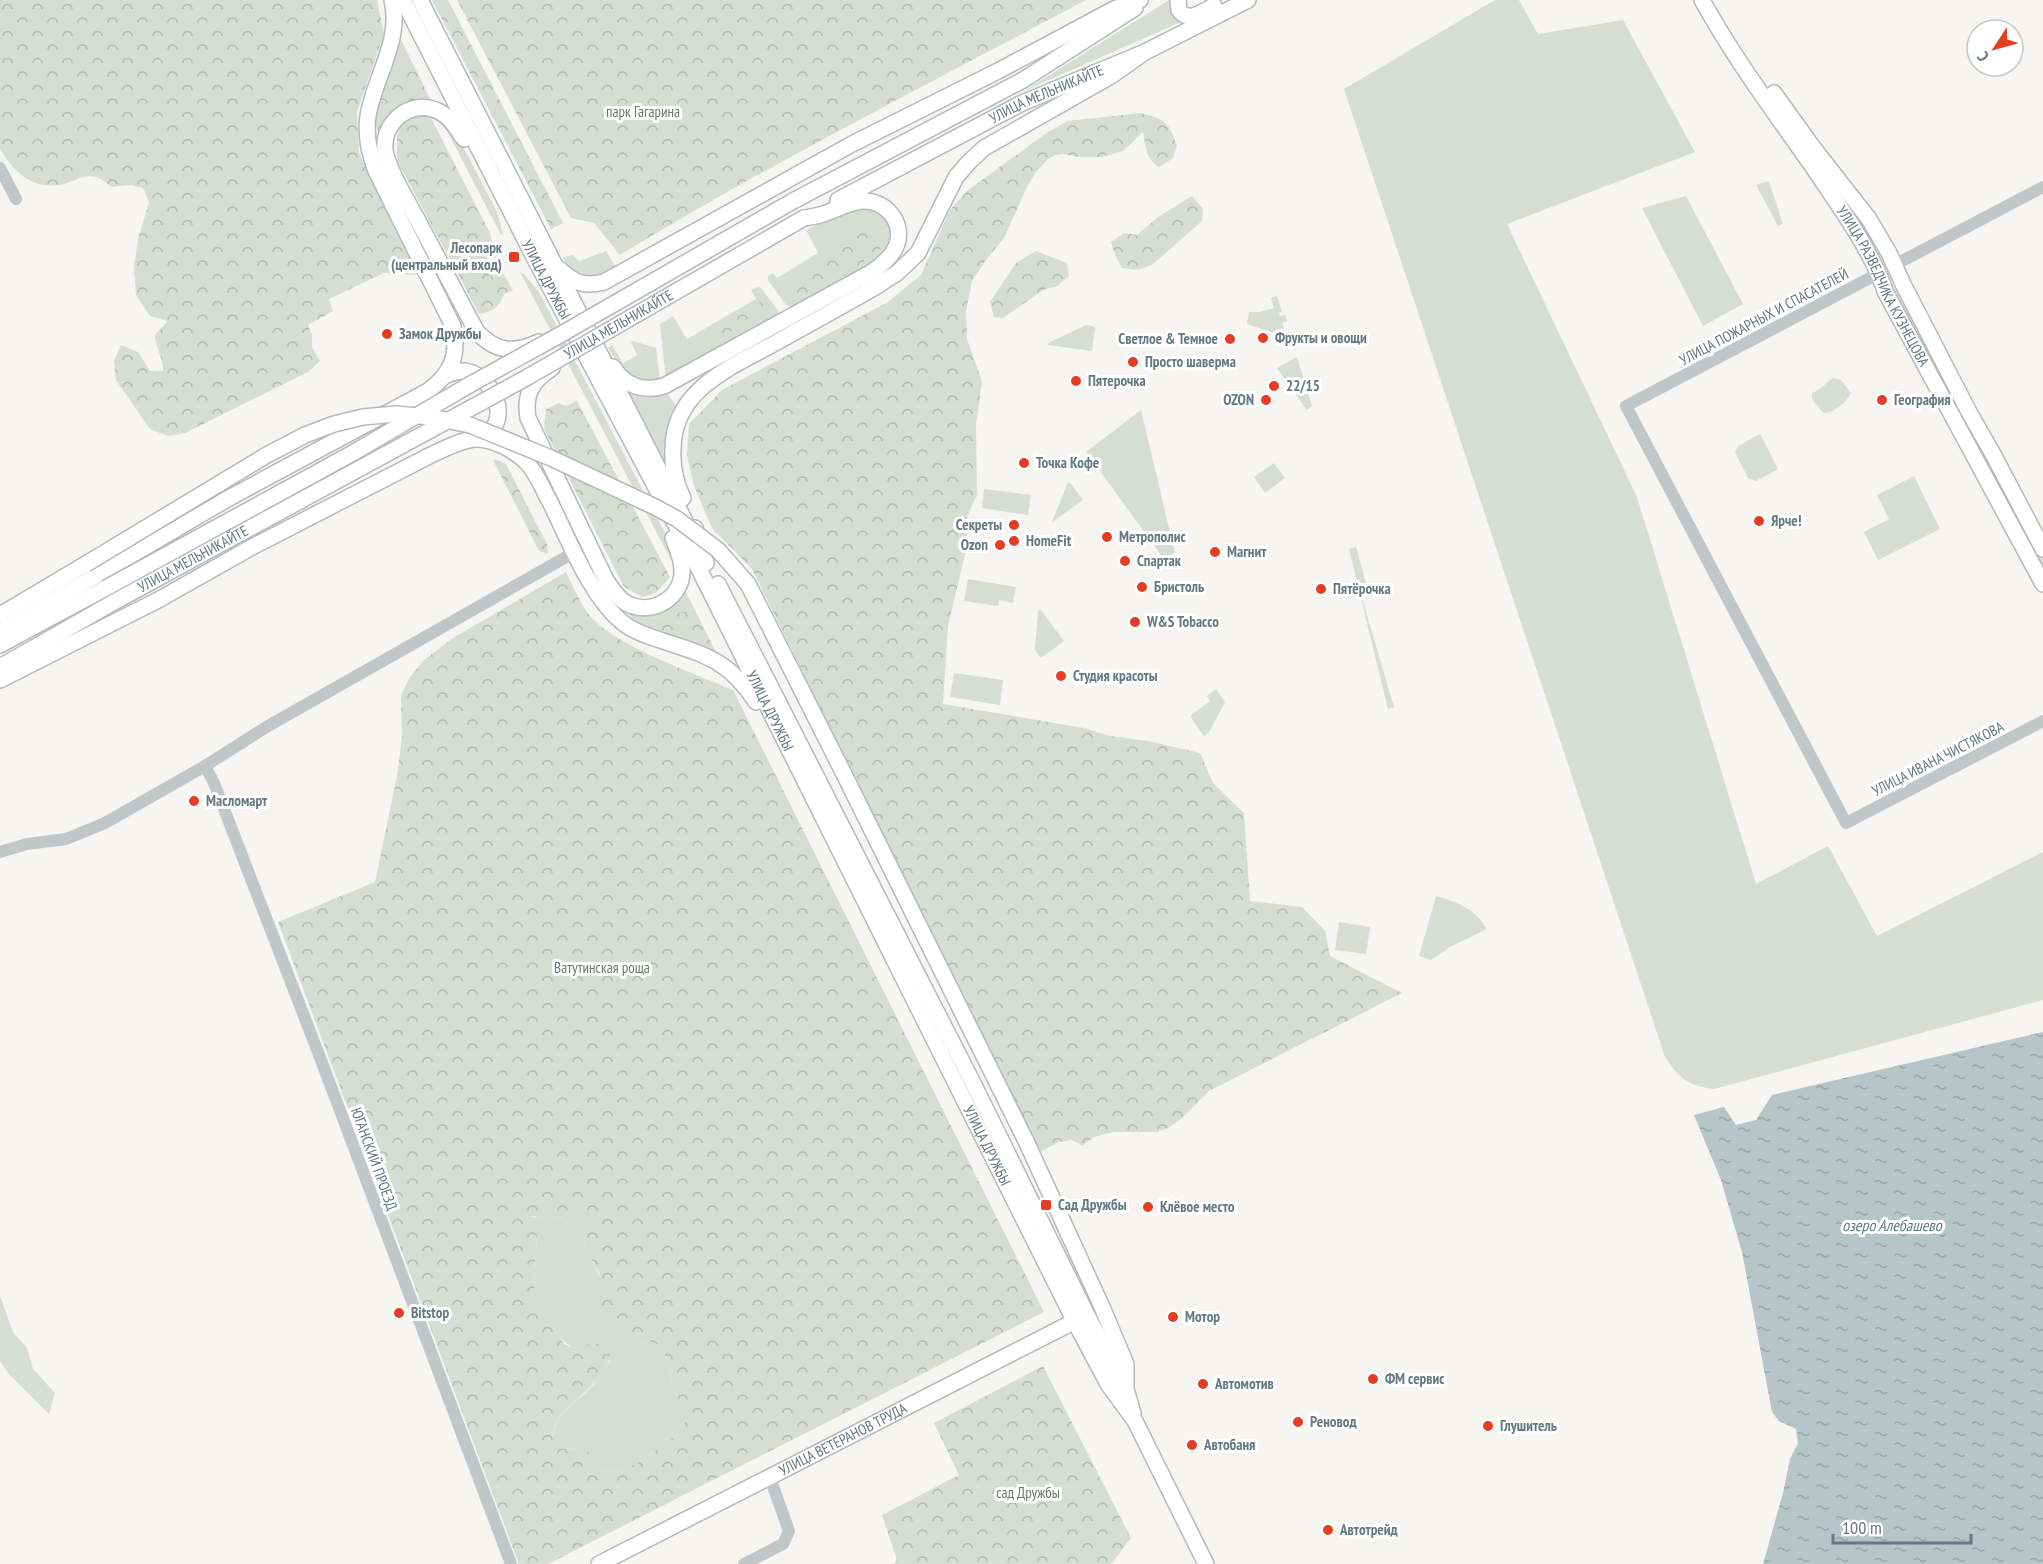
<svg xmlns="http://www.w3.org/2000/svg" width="2043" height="1564" viewBox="0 0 2043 1564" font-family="'PT Sans Narrow',sans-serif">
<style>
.green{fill:#d7ddd3}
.forest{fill:url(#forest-crowns);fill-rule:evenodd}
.water{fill:url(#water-ripples)}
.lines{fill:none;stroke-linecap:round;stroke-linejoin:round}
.major-casing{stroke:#b4b9bc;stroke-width:18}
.minor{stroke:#c1c6c8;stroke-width:12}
.major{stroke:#fff;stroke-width:15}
.major-bridge-casing{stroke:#b4b9bc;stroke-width:18;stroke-linecap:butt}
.major-bridge{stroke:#fff;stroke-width:15}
.poi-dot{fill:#e53d22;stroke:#fff;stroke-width:2}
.labels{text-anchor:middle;stroke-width:6;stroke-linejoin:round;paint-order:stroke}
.street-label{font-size:15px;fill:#647983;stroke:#fff}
.park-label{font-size:15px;fill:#6a7b63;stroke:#fff}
.poi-label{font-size:15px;font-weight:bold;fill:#647983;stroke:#fff;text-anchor:start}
.water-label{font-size:16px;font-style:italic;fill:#5f7b80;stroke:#fff}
</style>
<defs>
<pattern id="forest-crowns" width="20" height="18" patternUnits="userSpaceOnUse" patternTransform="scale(1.5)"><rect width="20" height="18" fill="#d7ddd3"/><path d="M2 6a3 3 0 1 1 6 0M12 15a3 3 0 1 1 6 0" fill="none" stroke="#b2b8b1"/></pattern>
<pattern id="water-ripples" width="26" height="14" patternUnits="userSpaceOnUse" patternTransform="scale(1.5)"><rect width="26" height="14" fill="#b6c5c7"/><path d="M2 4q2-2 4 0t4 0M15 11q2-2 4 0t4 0" fill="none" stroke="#98a5a7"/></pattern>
</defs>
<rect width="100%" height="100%" fill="#f6f5f2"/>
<g class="green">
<path d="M1169 0 1172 14 1181 22 1024 91Z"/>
<path d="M1495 0H1519L1538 34 1623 20 1695 152 1507 224 1637 497 1756 884 1828 846 1877 936 2043 852V1000L1714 1089C1687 1085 1681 1080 1665 1057L1344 89Z"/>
<path d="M400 38 417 72H390Z"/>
<path d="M441 119 456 133 497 212 503 234 501 235Z"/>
<path d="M1769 181 1783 224 1778 226 1756 185Z"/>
<path d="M1686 196 1743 304 1703 326 1642 208Z"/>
<path d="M850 208C866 208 883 207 889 225 900 263 820 293 794 308L786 305 768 280V276L773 273 777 278 818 253 806 230Z"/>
<path d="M606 251 616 268C610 271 601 277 594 278 580 279 567 270 563 257L573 255 579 261Z"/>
<path d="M523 273 539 292 673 548 678 573 521 274Z"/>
<path d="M759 287 762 289 779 312 772 319 666 380 660 324 673 316 687 339 756 299 751 290Z"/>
<path d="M1897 291 1963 416 1995 468 2043 559V570L1892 294Z"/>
<path d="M1277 296 1282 312 1279 313 1280 316 1285 315 1287 321 1282 323 1285 333 1291 331V335L1287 341 1281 343 1273 338 1274 333 1247 324 1249 312H1260L1274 308 1271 298Z"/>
<path d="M1086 325 1095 327 1092 351 1048 345V343Z"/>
<path d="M633 341 656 348 660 381C630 384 623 370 608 348L612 345 623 363 637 355 631 342Z"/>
<path d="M1297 357 1312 406 1307 410 1277 368Z"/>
<path d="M1833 378 1841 380 1851 393C1846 403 1834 413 1823 413L1812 399V393C1820 390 1826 383 1833 378Z"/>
<path d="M624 387C638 392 651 398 666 392L677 407C668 429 664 447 668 471Z"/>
<path d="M1141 410 1175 553 1164 559 1086 452Z"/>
<path d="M1760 434 1778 469 1756 481 1748 478 1735 452 1738 446Z"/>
<path d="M1274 463 1285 478 1265 493 1254 477Z"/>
<path d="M1914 476 1940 529 1878 560 1864 532 1889 519 1877 495Z"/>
<path d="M1068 482 1071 484 1083 500 1052 522Z"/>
<path d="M984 489 1031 495 1028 515 982 508Z"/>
<path d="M1356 547 1366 583 1359 588 1394 707 1388 709 1349 549Z"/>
<path d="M968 579 1016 587 1013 603 999 600 998 606 964 601Z"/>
<path d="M686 592 694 608 668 617 634 619 623 610C651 616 668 616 686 592Z"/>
<path d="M1040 609 1064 641 1041 658 1035 650 1038 611Z"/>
<path d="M954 673 1003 680 1000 705 950 697Z"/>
<path d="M1216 689 1225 702 1209 732 1204 736 1190 716 1210 701 1207 696Z"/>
<path d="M1436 896C1458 902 1475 909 1487 929L1450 947 1431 960 1419 956Z"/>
<path d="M1339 922 1370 927 1366 954 1335 950Z"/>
<path d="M584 1209 595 1213 584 1233 585 1249 637 1343 649 1341 659 1345 670 1365 672 1381 686 1419 681 1432 638 1463 616 1472 598 1469 576 1449 558 1448 552 1438C558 1409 575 1405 593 1385 599 1377 605 1369 610 1361L597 1344 572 1348 559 1337 543 1309 534 1289 537 1232 529 1216C552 1219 564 1218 584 1209Z"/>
<path d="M0 1296 13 1332 27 1348 33 1369 55 1393 49 1414 9 1374 0 1361Z"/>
</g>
<g class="forest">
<path d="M0 0H377L384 34 357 112 359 153 396 232 418 275 384 273 329 299 333 311 308 325 312 335V347L320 361 308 372 185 433 168 436 150 429 116 380 114 361 121 345 138 352 150 371H163C164 358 155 348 155 335L168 321 150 316 136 295 134 267 138 239 149 202 143 188 131 185 112 187C107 184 101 178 96 177 84 174 75 181 64 184 34 191 13 173 0 148Z"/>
<path d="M432 0H448L563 223 551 229Z"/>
<path d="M457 0H1086C930 83 771 163 620 255L594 223 571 218Z"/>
<path d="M390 72H417L430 99C403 101 392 111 379 133L373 120Z"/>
<path d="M1141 113C1166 120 1168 121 1177 146L1173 158 1159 167C1145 158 1146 147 1143 132L1123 151 1102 157H1078L1063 154 1055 155 1048 159 1035 173 1025 191 1004 238 985 261 972 281 966 311 967 339 982 382 976 424 977 495 967 517V546L948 626 943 704 1084 728 1110 736 1148 741 1200 753 1213 783 1244 813 1250 901 1302 907 1325 931 1330 956 1402 993 1209 1091 1181 1119 1168 1128 1156 1132H1113L1094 1137 1082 1146 1072 1140 1059 1142 1038 1153 752 569 712 528 694 486 687 455 689 424 722 390 888 302 921 275 950 210 967 191 1045 134 1067 121Z"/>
<path d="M414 116H430L490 233 498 261 455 269 397 160V137L401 124Z"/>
<path d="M1192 196 1203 209 1202 221 1152 265 1138 270 1122 268 1115 255 1111 242 1124 233 1137 235 1158 217Z"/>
<path d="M866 229 881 249 847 274 797 298 795 292 833 254 842 233Z"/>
<path d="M1036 251 1067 263 1069 276 1056 287 1045 289 1003 318 994 317 990 302 1016 263Z"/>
<path d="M499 267 513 290 504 294C500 307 492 312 479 314L458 274Z"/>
<path d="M765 299 772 311 702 345 722 323Z"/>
<path d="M577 401 670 577 656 593 642 597 624 587 544 429 546 409 559 403 566 406Z"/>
<path d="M493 460H498L506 464 547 544 548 554 539 551Z"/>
<path d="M566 572C573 586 580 604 590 616 617 647 694 673 733 690L1044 1312 548 1564H519L278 922 375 882 397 776 402 737 401 695 410 677 424 660 453 638ZM584 1209 595 1213 584 1233 585 1249 600 1275 602 1305 608 1319 627 1339 637 1343 649 1341 659 1345 670 1365 672 1381 686 1419 681 1432 638 1463 616 1472 598 1469 589 1452 576 1449 558 1448 552 1438C554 1428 556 1422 563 1413 573 1401 621 1366 607 1349 604 1345 604 1345 599 1344 592 1343 580 1347 572 1348L565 1344 559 1337 543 1309 534 1289 537 1231 530 1216 550 1218 570 1215Z"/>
<path d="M694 608 718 656 647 629 634 619 668 617Z"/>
<path d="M1043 1366 1131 1538 1111 1564H894L897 1560 882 1515 959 1475 934 1423Z"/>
</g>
<path class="water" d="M2043 1032V1564H1763L1783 1493 1790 1459 1798 1443 1796 1429 1779 1421 1772 1412 1742 1252 1721 1180 1694 1115 1724 1107 1736 1125 1756 1120 1772 1095Z"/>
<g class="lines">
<g class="major-casing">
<g id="major">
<path id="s1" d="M403 0 536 261 698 567 1075 1322 1108 1384 1135 1421 1206 1564"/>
<path d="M420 0 690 531"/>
<path d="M1178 0 1179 10C1188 24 1203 11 1214 6"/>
<path id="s2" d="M1702 0C1735 60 1778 117 1817 173 1843 212 1870 248 1886 293L2043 584"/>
<path d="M1774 93 1812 146 1869 219 1889 253 1903 284 1969 412 1994 456 2043 549"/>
<path d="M464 139C457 129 451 118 440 112 411 96 378 125 386 155 392 177 406 198 416 217 437 256 456 294 477 332 497 353 514 353 539 342"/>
<path id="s3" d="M838 200 1022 103 1145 52 1248 0"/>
<path d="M793 201 1023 80 1135 8"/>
<path d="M559 269C575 283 583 287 604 282L852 144 998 71 1114 9 1140 0"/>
<path d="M613 367C625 386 643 392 664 386L872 272C882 265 893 256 897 244 904 221 885 200 862 201 849 202 838 209 826 213 819 216 811 217 804 218"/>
<path d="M552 368C532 381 524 394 528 418L606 580C612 589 618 599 628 604 653 616 683 597 682 570 682 559 677 548 673 538"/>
<path d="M445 376C451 373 457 371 464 371 487 373 507 406 494 427 491 433 484 435 478 438"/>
<path d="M683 498C675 482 672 467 673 449 673 389 732 367 777 342 811 323 844 305 877 286L897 273 918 253 956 177 969 162 984 148 1111 76 1145 52"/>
<path d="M695 528 706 563"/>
<path d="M718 584 973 1083 1087 1315 1126 1389 1133 1413"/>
<path d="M0 615 86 564"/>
<path d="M0 632 229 498 428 391C452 373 459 356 453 326L376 171C369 153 365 136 368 116 374 78 402 41 392 0"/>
<path d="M0 645 106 588"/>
<path d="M0 667 114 602"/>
<path d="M0 680 160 599 252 547 427 457C442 450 458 441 474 439 492 438 515 450 527 463 537 473 543 490 550 502 569 540 590 596 623 623 633 631 647 636 660 640 705 655 729 660 756 702"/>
<path d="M843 772 1026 1141 1102 1307 1126 1364V1386"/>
<path id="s4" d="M599 1564 1083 1317"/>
</g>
</g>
<g class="minor">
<path d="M0 168 16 199"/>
<path d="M2043 187 1626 406 1846 823 2043 721"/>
<path d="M205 766 214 783 321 1060 511 1564"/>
<path d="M0 852 27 844 66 839 105 823 205 766 268 726 575 552"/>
<path d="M744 1564 783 1544 789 1531 770 1478"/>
</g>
<use href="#major" class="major"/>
<g class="major-bridge-casing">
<g id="major-bridge">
<path d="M86 564 265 456 305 435 334 424 363 417 396 414 431 417 470 425 551 458 655 507 677 519 718 550 748 584 843 772"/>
<path d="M106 588 351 454 471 384 558 336 793 201"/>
<path id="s5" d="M114 602 526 378 804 218"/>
</g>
</g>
<use href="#major-bridge" class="major-bridge"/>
</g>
<g class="poi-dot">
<rect x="508" y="251" width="12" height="12" rx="3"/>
<circle cx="387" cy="334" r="6"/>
<circle cx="1263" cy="338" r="6"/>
<circle cx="1230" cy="339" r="6"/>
<circle cx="1133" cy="362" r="6"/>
<circle cx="1076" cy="381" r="6"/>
<circle cx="1274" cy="386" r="6"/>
<circle cx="1266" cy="400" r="6"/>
<circle cx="1882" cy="400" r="6"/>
<circle cx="1024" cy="463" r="6"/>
<circle cx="1759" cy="521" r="6"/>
<circle cx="1014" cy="525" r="6"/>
<circle cx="1107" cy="537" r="6"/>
<circle cx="1014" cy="541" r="6"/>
<circle cx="1000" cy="545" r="6"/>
<circle cx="1215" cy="552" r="6"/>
<circle cx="1125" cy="561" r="6"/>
<circle cx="1142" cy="587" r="6"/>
<circle cx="1321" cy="589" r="6"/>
<circle cx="1135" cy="622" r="6"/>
<circle cx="1061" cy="676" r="6"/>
<circle cx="194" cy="801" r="6"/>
<rect x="1040" y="1199" width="12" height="12" rx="3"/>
<circle cx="1148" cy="1207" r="6"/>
<circle cx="399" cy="1313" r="6"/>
<circle cx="1173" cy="1317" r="6"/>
<circle cx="1373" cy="1379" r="6"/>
<circle cx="1203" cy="1384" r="6"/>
<circle cx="1298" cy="1422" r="6"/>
<circle cx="1488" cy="1426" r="6"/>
<circle cx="1192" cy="1445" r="6"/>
<circle cx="1328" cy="1530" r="6"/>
</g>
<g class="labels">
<g class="street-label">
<text dy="5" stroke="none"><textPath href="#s3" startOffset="234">УЛИЦА МЕЛЬНИКАЙТЕ</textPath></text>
<text dy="5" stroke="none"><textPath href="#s1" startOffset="314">УЛИЦА ДРУЖБЫ</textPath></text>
<text dy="5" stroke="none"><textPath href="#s2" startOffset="339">УЛИЦА РАЗВЕДЧИКА КУЗНЕЦОВА</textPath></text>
<text transform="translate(1764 317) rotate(-28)" y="5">УЛИЦА ПОЖАРНЫХ И СПАСАТЕЛЕЙ</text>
<text dy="5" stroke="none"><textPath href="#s5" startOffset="576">УЛИЦА МЕЛЬНИКАЙТЕ</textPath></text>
<text dy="5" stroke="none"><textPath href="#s5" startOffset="90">УЛИЦА МЕЛЬНИКАЙТЕ</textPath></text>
<text dy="5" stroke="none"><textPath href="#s1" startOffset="800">УЛИЦА ДРУЖБЫ</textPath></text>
<text transform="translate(1938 759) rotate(-27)" y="5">УЛИЦА ИВАНА ЧИСТЯКОВА</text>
<text dy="5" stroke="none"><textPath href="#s1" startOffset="1286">УЛИЦА ДРУЖБЫ</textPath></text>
<text transform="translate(374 1159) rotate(70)" y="5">ЮГАНСКИЙ ПРОЕЗД</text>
<text dy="5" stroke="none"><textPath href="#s4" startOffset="274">УЛИЦА ВЕТЕРАНОВ ТРУДА</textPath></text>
</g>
<g class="park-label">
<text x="643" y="117">парк Гагарина</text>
<text x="602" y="973">Ватутинская роща</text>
<text x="1028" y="1498">сад Дружбы</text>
</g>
<g class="poi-label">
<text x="502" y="253" text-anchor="end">Лесопарк<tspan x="502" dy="17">(центральный вход)</tspan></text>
<text x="399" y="339">Замок Дружбы</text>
<text x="1275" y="343">Фрукты и овощи</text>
<text x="1218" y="344" text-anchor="end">Светлое &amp; Темное</text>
<text x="1145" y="367">Просто шаверма</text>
<text x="1088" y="386">Пятерочка</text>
<text x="1286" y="391">22/15</text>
<text x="1254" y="405" text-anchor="end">OZON</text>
<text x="1894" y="405">География</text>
<text x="1036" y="468">Точка Кофе</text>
<text x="1771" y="526">Ярче!</text>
<text x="1002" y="530" text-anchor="end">Секреты</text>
<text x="1119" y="542">Метрополис</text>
<text x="1026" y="546">HomeFit</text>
<text x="988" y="550" text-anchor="end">Ozon</text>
<text x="1227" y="557">Магнит</text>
<text x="1137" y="566">Спартак</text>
<text x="1154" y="592">Бристоль</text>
<text x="1333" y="594">Пятёрочка</text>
<text x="1147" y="627">W&amp;S Tobacco</text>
<text x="1073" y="681">Студия красоты</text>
<text x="206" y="806">Масломарт</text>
<text x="1058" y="1210">Сад Дружбы</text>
<text x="1160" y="1212">Клёвое место</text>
<text x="411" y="1318">Bitstop</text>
<text x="1185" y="1322">Мотор</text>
<text x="1385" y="1384">ФМ сервис</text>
<text x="1215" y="1389">Автомотив</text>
<text x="1310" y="1427">Реновод</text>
<text x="1500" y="1431">Глушитель</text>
<text x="1204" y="1450">Автобаня</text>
<text x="1340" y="1535">Автотрейд</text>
</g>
<g class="water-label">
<text x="1892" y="1231">озеро Алебашево</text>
</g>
</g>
<g transform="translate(1995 48) rotate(234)"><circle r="28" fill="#ffffff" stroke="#c1c9cd" stroke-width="1.5"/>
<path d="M0-4.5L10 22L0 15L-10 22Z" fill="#e53d22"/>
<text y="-9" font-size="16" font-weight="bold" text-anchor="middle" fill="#647983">С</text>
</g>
<path d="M1833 1534v9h138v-9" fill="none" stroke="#647983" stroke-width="3"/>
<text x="1842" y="1534" font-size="18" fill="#647983" stroke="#ffffff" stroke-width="4.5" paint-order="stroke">100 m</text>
</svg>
